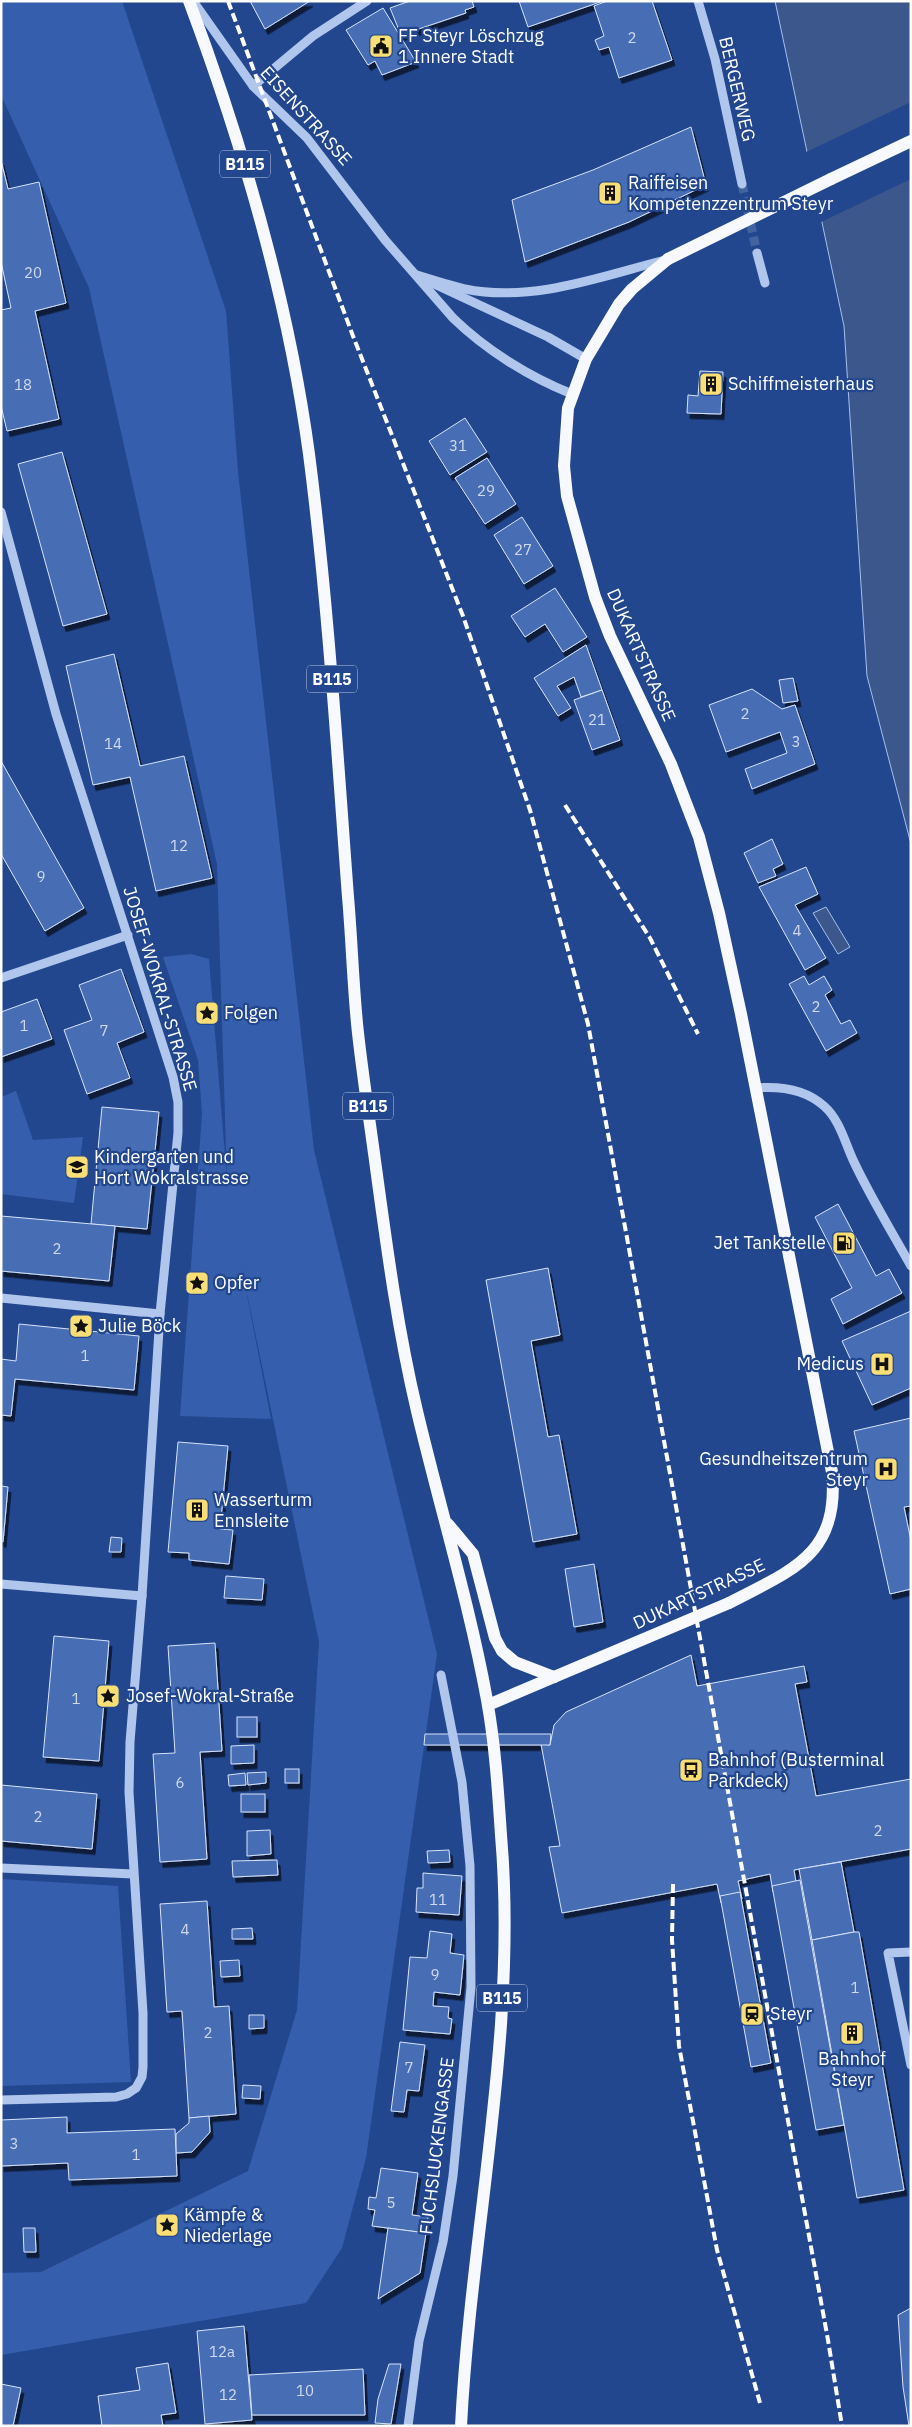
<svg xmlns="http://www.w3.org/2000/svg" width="912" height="2427" viewBox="0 0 912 2427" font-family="'IBM Plex Sans',sans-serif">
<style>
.green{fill:#355fac}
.water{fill:#3c578b;stroke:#a5c0ed}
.pier{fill:#22478f}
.building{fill:#466db4;stroke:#d7e3f9;filter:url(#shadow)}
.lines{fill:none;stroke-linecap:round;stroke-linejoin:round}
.minor-tunnel{stroke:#4363a0;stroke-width:9;stroke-dasharray:9 4.5;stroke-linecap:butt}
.minor{stroke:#b1c6ec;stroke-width:9}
.major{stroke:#f7f9ff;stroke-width:12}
.rail{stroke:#fff;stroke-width:4;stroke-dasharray:9 4;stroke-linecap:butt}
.major-bridge{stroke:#f7f9ff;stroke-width:12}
.labels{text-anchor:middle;stroke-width:4.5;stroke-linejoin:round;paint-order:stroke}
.number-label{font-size:15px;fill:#d1daec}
.shield{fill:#22478f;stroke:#bdc8dd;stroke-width:1}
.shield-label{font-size:16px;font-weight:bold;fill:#fff}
.poi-label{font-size:18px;fill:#fff;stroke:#22478f;text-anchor:start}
.street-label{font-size:18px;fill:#fff;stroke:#22478f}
</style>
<defs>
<filter id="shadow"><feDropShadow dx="3" dy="5.5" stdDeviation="0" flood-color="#0009"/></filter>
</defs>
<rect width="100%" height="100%" fill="#22478f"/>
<g class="green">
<path d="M1 1H122L226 311 238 472 314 1150 437 1654 366 2158 342 2248 306 2303 1 2355V2273L41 2272 248 2171 297 2010 319 1642 241 1264 271 1419 180 1416 202 1114 198 1060 163 957 191 954 209 959 227 1180 217 864 89 288 1 95Z"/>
<path d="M16 1091 33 1140 83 1137 74 1203 1 1194V1097Z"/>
<path d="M1 1879 118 1886 131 2082 1 2086Z"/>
</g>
<g class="water">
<path d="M775 1H911V844L867 676 844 326Z"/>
<path d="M826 907 850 947 838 954 813 913Z"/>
</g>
<path class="pier" d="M911 102V179L819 223 804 153Z"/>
<g class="building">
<path d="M250 1H310L265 29Z"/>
<path d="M410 1H472L474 7 465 10 466 13 401 35 390 8Z"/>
<path d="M519 1H603L528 27Z"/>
<path d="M607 1H652L672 60 619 78 609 47 599 50 595 40 604 36 594 6Z"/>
<path d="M383 8 416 62 382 75 375 61 368 65 346 30Z"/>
<path d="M691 127 706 185 629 222 525 262 512 200 593 170Z"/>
<path d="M1 160 8 189 39 182 66 303 35 311 59 419 7 431 1 406V310L11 308 1 262Z"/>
<path d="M700 371 723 372 721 414 687 413 688 395 698 396Z"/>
<path d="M465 418 487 452 450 475 429 441Z"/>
<path d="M62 452 107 614 63 626 18 464Z"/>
<path d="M487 458 516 504 485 524 455 478Z"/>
<path d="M522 517 553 566 524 584 494 535Z"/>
<path d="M555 588 587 637 563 652 545 624 525 637 511 616Z"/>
<path d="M586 645 602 690 581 697 574 677 557 686 571 708 558 716 534 678Z"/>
<path d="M114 654 140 766 184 756 212 878 156 891 130 777 93 785 66 666Z"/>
<path d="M793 678 798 701 783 703 779 680Z"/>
<path d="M752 689 782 709 795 705 815 764 752 789 745 769 787 753 780 732 726 752 709 705Z"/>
<path d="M602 690 620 740 592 750 574 700Z"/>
<path d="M1 761 84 908 45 931 1 854Z"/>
<path d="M772 839 783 864 773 869 776 876 758 883 744 853Z"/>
<path d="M806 867 818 894 795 905 826 958 805 970 759 887Z"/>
<path d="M121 969 144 1032 117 1043 130 1078 87 1094 64 1030 92 1020 79 985Z"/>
<path d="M804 976 809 985 824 976 832 990 825 995 841 1024 850 1020 857 1033 826 1051 789 984Z"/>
<path d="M37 999 52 1039 1 1057V1012Z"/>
<path d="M102 1107 159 1112 147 1229 91 1224Z"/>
<path d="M838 1204 876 1276 889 1269 902 1293 843 1324 831 1299 852 1288 815 1217Z"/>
<path d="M1 1216 115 1226 109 1281 1 1271Z"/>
<path d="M548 1268 560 1335 531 1341 548 1437 559 1435 577 1534 533 1542 486 1280Z"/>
<path d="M911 1311V1388L872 1405 842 1341Z"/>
<path d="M19 1324 139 1336 134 1390 15 1379 11 1416 1 1415V1359L16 1361Z"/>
<path d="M911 1418V1506L904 1507 911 1541V1589L890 1594 854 1431Z"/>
<path d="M178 1442 228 1446 220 1529 233 1530 229 1564 189 1560V1553L168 1552Z"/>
<path d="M1 1486 8 1487 3 1542 1 1541Z"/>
<path d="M111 1537 122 1538 121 1552H109Z"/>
<path d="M594 1564 603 1622 574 1627 565 1569Z"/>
<path d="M226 1576 264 1579 262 1600 224 1598Z"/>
<path d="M54 1636 109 1641 99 1761 43 1757Z"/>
<path d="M215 1643 222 1751 200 1752 207 1859 160 1862 153 1754 175 1753 168 1646Z"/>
<path d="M691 1655 697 1686 804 1666 807 1682 795 1684 816 1796 911 1779V1849L794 1870 797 1888 773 1892 770 1874 738 1881 742 1899 721 1903 717 1884 562 1913 549 1847 560 1846 541 1744 550 1745 554 1725 566 1712Z"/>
<rect x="237" y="1717" width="20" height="20"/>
<path d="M425 1734H551L550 1745H424Z"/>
<path d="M254 1745V1763L231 1764V1746Z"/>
<rect x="285" y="1769" width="14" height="14"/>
<path d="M266 1772V1783L248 1785 247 1773Z"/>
<path d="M245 1773 246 1785 229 1786 228 1775Z"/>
<path d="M1 1785 97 1794 92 1849 1 1841Z"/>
<rect x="241" y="1794" width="24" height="18"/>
<path d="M270 1830 271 1854 247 1856V1831Z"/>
<path d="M449 1850 450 1862 428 1863 427 1851Z"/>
<path d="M277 1860 278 1875 233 1877 232 1861Z"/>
<path d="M841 1862 854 1932 812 1940 799 1869Z"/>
<path d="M423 1873 462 1876 459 1915 416 1912 417 1888H423Z"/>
<path d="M800 1880 844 2125 816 2130 772 1886Z"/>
<path d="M740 1892 771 2063 751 2067 720 1896Z"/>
<path d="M207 1901 214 2007 229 2006 236 2114 189 2118 182 2011 167 2012 160 1904Z"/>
<path d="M252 1928 253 1939H232V1929Z"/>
<path d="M430 1931 452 1934 450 1953 464 1955 460 1995 434 1992 433 2006 449 2007 448 2018 452 2019 450 2034 403 2030 410 1957 427 1958Z"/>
<path d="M854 1932H859L904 2190 857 2198 812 1940Z"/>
<path d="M239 1960 240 1976 221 1977 220 1961Z"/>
<path d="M249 2015H264V2028L249 2029Z"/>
<path d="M400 2042 425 2045 419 2091 407 2090 404 2112 391 2111Z"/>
<path d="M243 2085 261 2086 260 2099 242 2098Z"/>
<path d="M209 2116 210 2132 192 2152 176 2153V2134L189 2123V2118Z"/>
<path d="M67 2117V2133L175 2129 177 2176 69 2180 68 2163 1 2166V2120Z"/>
<path d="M381 2168 418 2173 412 2215 428 2217 426 2233 372 2226 375 2210 368 2209 369 2197 376 2198Z"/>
<path d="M23 2228H35L36 2252H24Z"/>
<path d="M388 2228 426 2233 420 2273 378 2299Z"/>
<path d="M911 2308V2426H909L903 2387 898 2315Z"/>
<path d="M244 2326 252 2420 205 2424 197 2331Z"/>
<path d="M168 2363 176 2413 161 2415 163 2426H102L98 2396 140 2390 136 2368Z"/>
<path d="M389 2364H401L391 2424 375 2423 378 2399Z"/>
<path d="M363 2369 365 2415H252L249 2375Z"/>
<path d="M1 2384 21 2388 13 2426H1Z"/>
</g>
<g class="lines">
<path class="minor-tunnel" d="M742 184 757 253"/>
<g class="minor">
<path d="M193 1 253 86 307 138 385 240 453 318C486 350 529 377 572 394"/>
<path d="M698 1 715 59 742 184"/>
<path d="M253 86 313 36 367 1"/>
<path d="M757 253 765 283"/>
<path d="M417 275C433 280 449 285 465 289 532 303 602 276 665 260"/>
<path d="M432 283 548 337 586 359"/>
<path d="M1 512 56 714 173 1077 178 1102V1133L160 1314 142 1596 130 1742 129 1792 143 2013V2067L142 2077 136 2088 127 2094 116 2097 1 2100"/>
<path d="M1 978 128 935"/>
<path d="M756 1088C780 1086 805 1089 824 1106 840 1120 845 1143 854 1162 871 1198 892 1232 911 1266"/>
<path d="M1 1298 160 1314"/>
<path d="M1 1584 142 1596"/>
<path d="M1 1868 133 1874"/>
<path d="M911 1952 888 1953 911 2065"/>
<path d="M408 2426 419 2341 443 2242 453 2176 471 1987 470 1866 462 1782 441 1675"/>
</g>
<g class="major">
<path d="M189 1C244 148 288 299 309 454 328 601 337 750 348 897 352 942 353 988 358 1033 363 1078 370 1123 376 1168 387 1249 398 1331 417 1411 440 1508 469 1602 487 1700 495 1744 498 1790 501 1835 518 2033 471 2229 461 2426"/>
<path d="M831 179 911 141"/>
<path d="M668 259 632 289 619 304 586 359 568 408 564 466 567 496 595 597 610 636 671 764 699 837 719 913 741 1014 832 1472C840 1555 792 1570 729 1603"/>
<path d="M448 1524 473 1554 495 1638 502 1651 515 1662 554 1677"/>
<path d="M488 1705 554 1677"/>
</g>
<g class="rail">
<path d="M228 1 353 336 463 616 530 810 588 1024 828 2340 842 2426"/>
<path d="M565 805 650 938 698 1034"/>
<path d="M673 1884 672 1940 679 2046 717 2250 760 2403"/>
</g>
<g class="major-bridge">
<path d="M668 259 831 179"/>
<path d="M554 1677 729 1603"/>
</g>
</g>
<defs>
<g id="civic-square" transform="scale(1.25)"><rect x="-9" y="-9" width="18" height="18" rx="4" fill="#f8de73" stroke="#22478f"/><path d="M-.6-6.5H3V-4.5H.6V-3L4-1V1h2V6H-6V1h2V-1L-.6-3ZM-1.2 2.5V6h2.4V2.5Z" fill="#111"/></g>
<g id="building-square" transform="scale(1.25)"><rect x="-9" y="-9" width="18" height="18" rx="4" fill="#f8de73" stroke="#22478f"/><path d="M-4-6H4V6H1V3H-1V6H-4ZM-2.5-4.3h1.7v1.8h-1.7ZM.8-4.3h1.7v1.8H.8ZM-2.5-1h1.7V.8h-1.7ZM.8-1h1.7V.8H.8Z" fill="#111"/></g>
<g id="sight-square" transform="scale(1.25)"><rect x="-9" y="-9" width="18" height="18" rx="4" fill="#f8de73" stroke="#22478f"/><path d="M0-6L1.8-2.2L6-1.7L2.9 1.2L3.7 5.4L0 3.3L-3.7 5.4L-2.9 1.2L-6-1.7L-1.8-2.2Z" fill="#111"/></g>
<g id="school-square" transform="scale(1.25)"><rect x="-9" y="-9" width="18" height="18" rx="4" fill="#f8de73" stroke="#22478f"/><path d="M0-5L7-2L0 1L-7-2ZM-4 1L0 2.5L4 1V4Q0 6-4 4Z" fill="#111"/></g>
<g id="fuel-square" transform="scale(1.25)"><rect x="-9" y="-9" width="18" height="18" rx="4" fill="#f8de73" stroke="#22478f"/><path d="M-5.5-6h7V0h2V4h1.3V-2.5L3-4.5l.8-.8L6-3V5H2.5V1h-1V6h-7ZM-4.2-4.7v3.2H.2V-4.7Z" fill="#111"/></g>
<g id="hospital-square" transform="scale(1.25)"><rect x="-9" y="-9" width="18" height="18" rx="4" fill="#f8de73" stroke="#22478f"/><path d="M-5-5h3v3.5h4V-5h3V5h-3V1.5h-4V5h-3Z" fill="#111"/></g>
<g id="bus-square" transform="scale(1.25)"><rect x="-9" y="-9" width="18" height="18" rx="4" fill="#f8de73" stroke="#22478f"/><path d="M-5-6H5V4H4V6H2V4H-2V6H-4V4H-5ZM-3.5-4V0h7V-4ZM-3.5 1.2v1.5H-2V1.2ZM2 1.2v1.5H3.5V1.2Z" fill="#111"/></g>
<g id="station-square" transform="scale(1.25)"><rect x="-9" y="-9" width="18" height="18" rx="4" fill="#f8de73" stroke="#22478f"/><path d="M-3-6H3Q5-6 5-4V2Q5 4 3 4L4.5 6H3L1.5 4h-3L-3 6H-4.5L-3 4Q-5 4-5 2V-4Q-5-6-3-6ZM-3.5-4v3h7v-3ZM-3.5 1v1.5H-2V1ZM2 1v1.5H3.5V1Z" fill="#111"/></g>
</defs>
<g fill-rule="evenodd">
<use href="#civic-square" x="381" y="46"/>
<use href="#building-square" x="610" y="193"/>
<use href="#building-square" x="711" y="384"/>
<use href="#sight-square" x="207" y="1013"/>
<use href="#school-square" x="77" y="1167"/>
<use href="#fuel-square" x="844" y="1243"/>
<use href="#sight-square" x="197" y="1283"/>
<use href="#sight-square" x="81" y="1326"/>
<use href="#hospital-square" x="882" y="1364"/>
<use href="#hospital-square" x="886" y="1469"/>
<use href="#building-square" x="197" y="1510"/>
<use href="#sight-square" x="108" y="1696"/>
<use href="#bus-square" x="691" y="1770"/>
<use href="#station-square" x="752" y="2014"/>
<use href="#building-square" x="852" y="2033"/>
<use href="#sight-square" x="167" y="2225"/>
</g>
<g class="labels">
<g class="number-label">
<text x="632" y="43">2</text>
<text x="33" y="278">20</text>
<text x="23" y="390">18</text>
<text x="458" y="451">31</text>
<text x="486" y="496">29</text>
<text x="523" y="555">27</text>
<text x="745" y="719">2</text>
<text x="597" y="725">21</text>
<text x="796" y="747">3</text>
<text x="113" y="749">14</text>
<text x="179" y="851">12</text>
<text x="41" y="882">9</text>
<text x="797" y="936">4</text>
<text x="816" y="1012">2</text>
<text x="24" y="1031">1</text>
<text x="104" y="1036">7</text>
<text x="57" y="1254">2</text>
<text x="85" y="1361">1</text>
<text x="76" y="1704">1</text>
<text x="180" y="1788">6</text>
<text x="38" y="1822">2</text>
<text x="878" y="1836">2</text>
<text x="438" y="1905">11</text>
<text x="185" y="1935">4</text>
<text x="435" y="1980">9</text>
<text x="855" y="1993">1</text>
<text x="208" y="2038">2</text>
<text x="409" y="2073">7</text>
<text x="14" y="2149">3</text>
<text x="136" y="2160">1</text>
<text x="391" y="2208">5</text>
<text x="222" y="2357">12a</text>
<text x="305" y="2396">10</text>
<text x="228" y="2400">12</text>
</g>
<g class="shield">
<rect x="220" y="150.5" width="50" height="27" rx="4"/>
<rect x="307" y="665.5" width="50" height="27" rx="4"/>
<rect x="343" y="1092.5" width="50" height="27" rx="4"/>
<rect x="477" y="1984.5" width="50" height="27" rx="4"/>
</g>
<g class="shield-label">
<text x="245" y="170">B115</text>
<text x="332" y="685">B115</text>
<text x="368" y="1112">B115</text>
<text x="502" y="2004">B115</text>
</g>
<g class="poi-label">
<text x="398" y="42">FF Steyr Löschzug<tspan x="398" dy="21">1 Innere Stadt</tspan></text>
<text x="628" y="189">Raiffeisen<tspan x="628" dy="21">Kompetenzzentrum Steyr</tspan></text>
<text x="728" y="390">Schiffmeisterhaus</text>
<text x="224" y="1019">Folgen</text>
<text x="94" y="1163">Kindergarten und<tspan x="94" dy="21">Hort Wokralstrasse</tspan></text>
<text x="826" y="1249" text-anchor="end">Jet Tankstelle</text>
<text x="214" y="1289">Opfer</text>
<text x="98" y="1332">Julie Böck</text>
<text x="864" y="1370" text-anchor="end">Medicus</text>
<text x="868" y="1465" text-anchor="end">Gesundheitszentrum<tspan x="868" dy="21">Steyr</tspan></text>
<text x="214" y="1506">Wasserturm<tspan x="214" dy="21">Ennsleite</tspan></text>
<text x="126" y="1702">Josef-Wokral-Straße</text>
<text x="708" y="1766">Bahnhof (Busterminal<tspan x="708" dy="21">Parkdeck)</tspan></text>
<text x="770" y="2020">Steyr</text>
<text x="852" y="2065" text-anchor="middle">Bahnhof<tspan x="852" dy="21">Steyr</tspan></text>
<text x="184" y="2221">Kämpfe &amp;<tspan x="184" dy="21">Niederlage</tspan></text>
</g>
<g class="street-label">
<text transform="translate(737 89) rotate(77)" y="6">BERGERWEG</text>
<text transform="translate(306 116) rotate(48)" y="6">EISENSTRASSE</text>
<text transform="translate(641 655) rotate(66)" y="6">DUKARTSTRASSE</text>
<text transform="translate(160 989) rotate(73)" y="6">JOSEF-WOKRAL-STRASSE</text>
<text transform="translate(699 1594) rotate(-25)" y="6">DUKARTSTRASSE</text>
<text transform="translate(437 2146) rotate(-83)" y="6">FUCHSLUCKENGASSE</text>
</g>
</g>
<rect width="912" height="2427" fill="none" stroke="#ffffff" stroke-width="5"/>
</svg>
